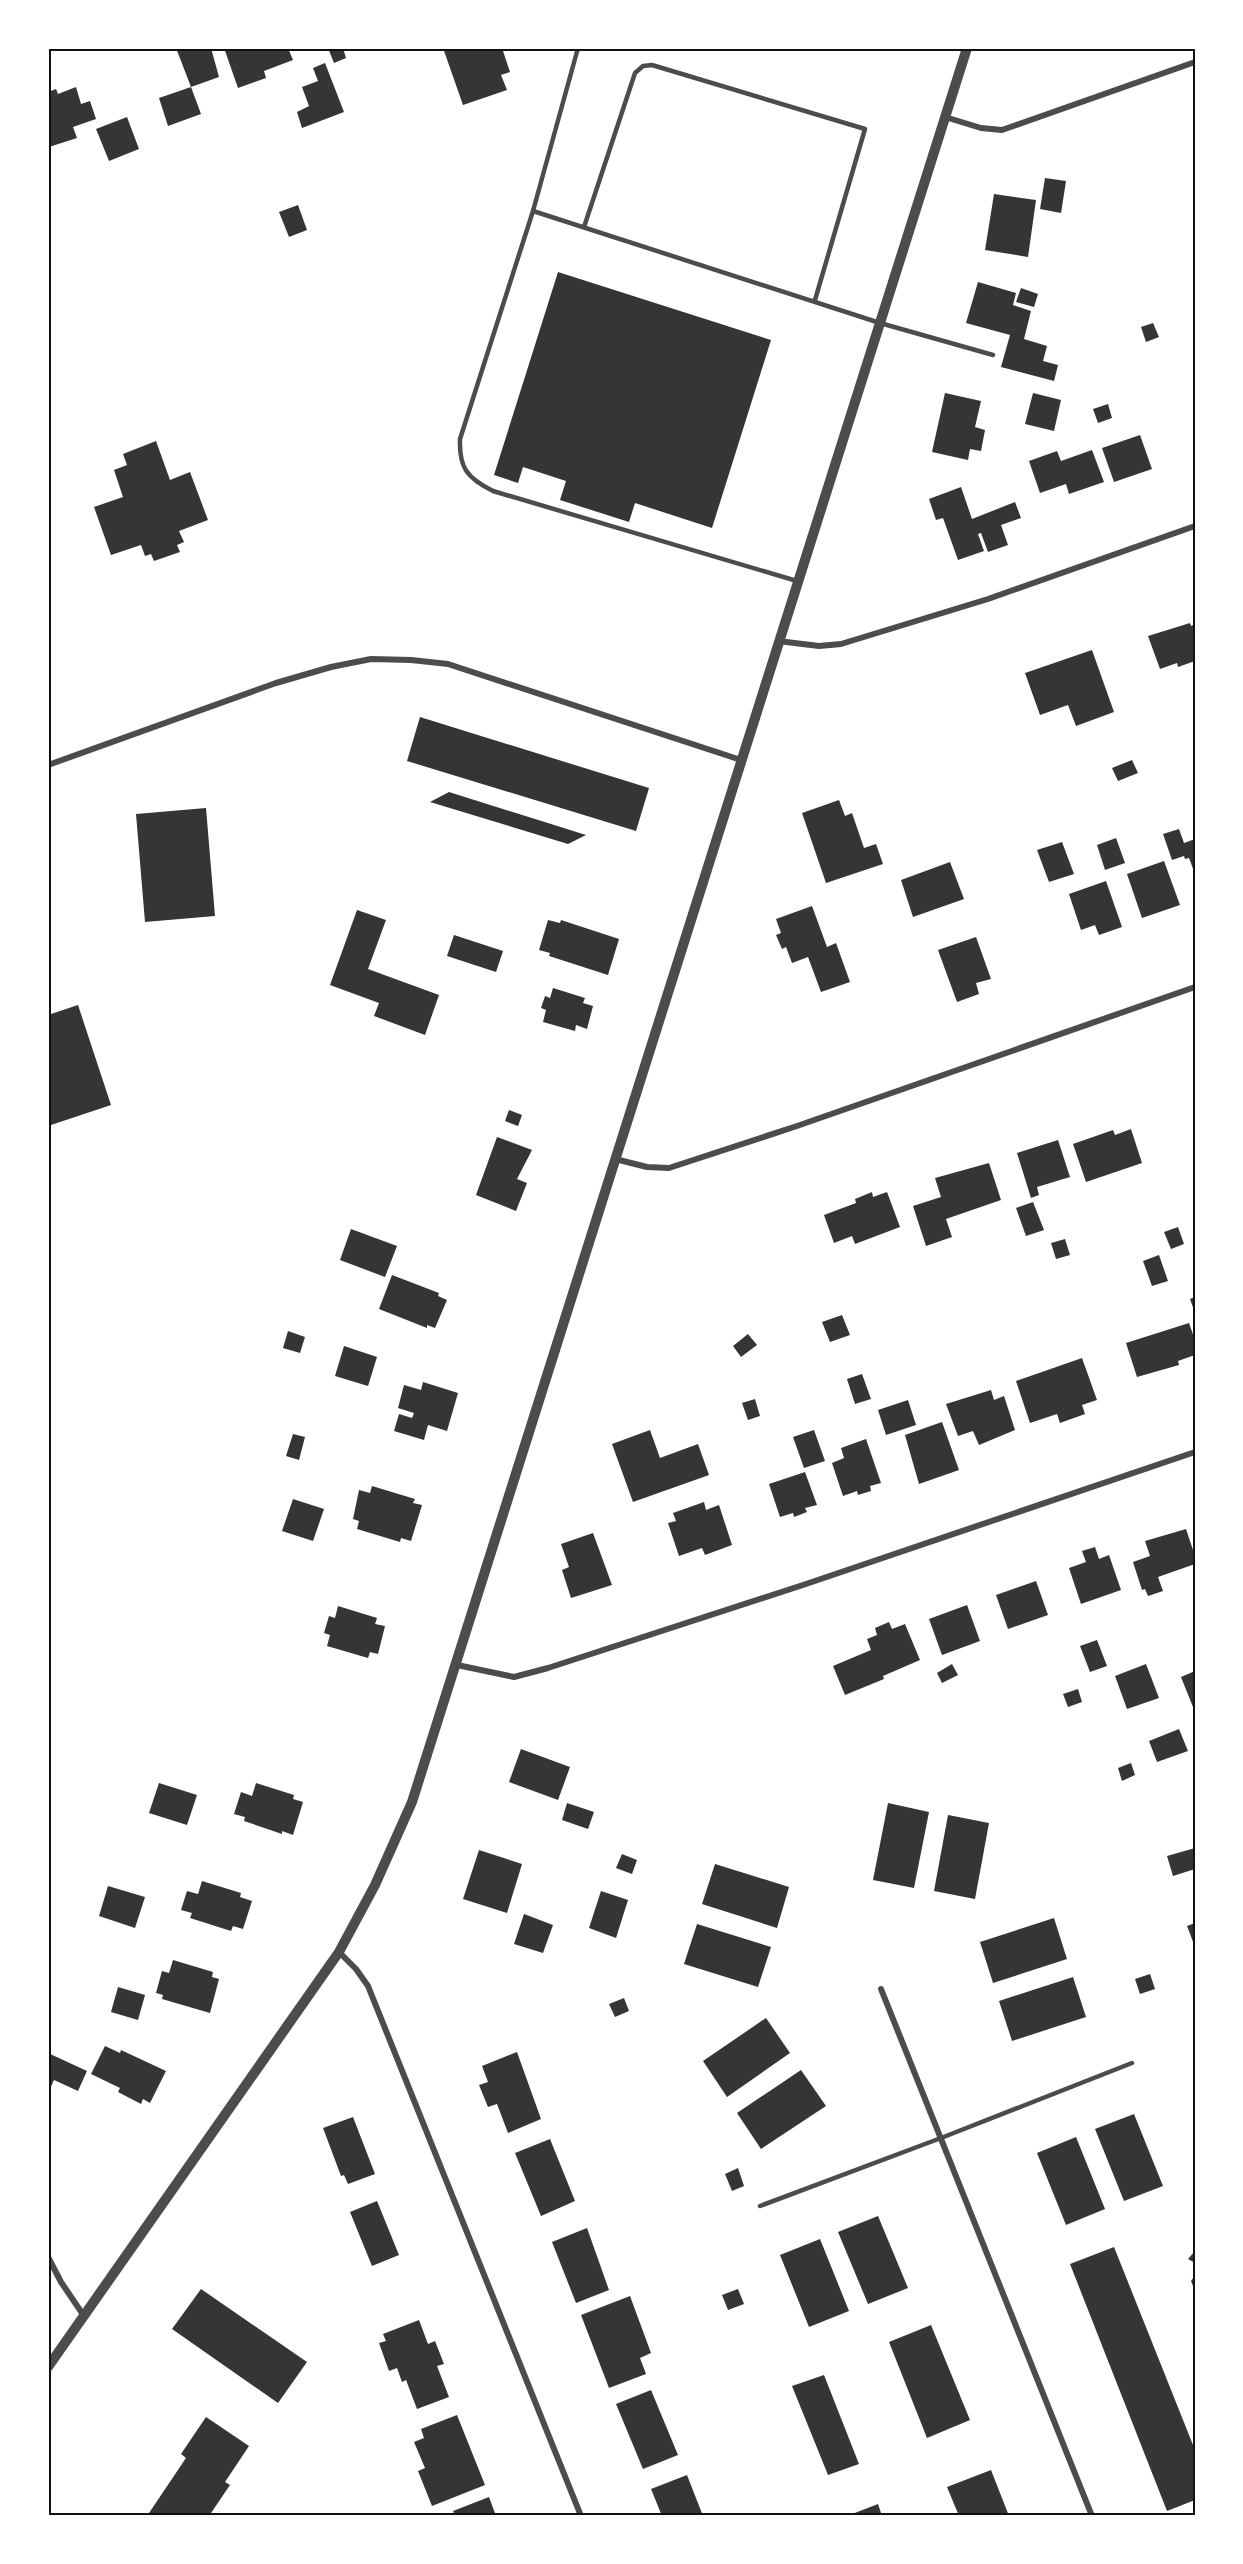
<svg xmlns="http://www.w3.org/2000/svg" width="1243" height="2564" viewBox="0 0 1243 2564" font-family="'Sofia Sans Condensed',sans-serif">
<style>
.building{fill:#353535}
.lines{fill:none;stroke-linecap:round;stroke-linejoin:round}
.service{stroke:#4c4c4c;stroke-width:4.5}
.minor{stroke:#4c4c4c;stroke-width:6}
.tertiary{stroke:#4c4c4c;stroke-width:10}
.neatline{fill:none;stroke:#111;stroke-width:2}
</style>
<rect width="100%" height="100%" fill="#fff"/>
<g class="building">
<path d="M176 48H211L219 77 191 87 201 114 168 126 159 98 191 87Z"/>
<path d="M224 48H288L293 60 264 71 266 78 238 88Z"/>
<path d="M328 48H343L346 58 334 63Z"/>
<path d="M443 48H502L510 72 501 75 507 90 463 105Z"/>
<path d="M325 63 344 112 302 128 297 112 309 106 302 87 318 81 313 68Z"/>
<path d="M76 87 81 104 90 101 96 119 73 127 77 138 49 147 48 92 56 89 58 94Z"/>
<path d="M127 117 139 149 109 161 96 129Z"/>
<path d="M1045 178 1066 181 1061 213 1040 209Z"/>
<path d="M994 194 1036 200 1028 257 985 250Z"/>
<path d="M298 205 307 230 289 237 279 212Z"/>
<path d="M558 272 771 340 712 528 635 503 629 522 560 500 566 481 523 467 518 483 494 475Z"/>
<path d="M978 282 1016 293 1013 305 1031 311 1024 339 1047 346 1043 361 1058 365 1054 381 1001 367 1010 335 966 323Z"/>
<path d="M1021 288 1038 294 1034 307 1016 302Z"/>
<path d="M1153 323 1159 337 1146 342 1141 327Z"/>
<path d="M945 393 981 401 975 427 985 430 981 451 970 449 968 460 932 452Z"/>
<path d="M1033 393 1061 400 1054 431 1025 424Z"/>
<path d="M1108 404 1112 418 1098 423 1093 409Z"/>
<path d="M1140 435 1152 469 1114 482 1102 448Z"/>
<path d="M156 441 170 480 190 472 208 520 179 531 184 542 177 545 180 552 154 561 151 554 145 556 141 545 111 555 94 507 123 497 114 470 127 465 123 454Z"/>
<path d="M1092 450 1104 482 1069 494 1066 484 1040 493 1029 461 1057 451 1061 461Z"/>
<path d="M961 487 972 519 1015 502 1021 518 1001 525 1008 545 988 552 981 533 978 534 984 551 958 560 943 518 936 520 929 499Z"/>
<path d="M1190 623 1191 626 1195 624V661L1178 667 1177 663 1160 669 1148 636Z"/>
<path d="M1092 650 1114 712 1076 726 1068 705 1040 715 1025 673Z"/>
<path d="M420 717 649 788 636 831 407 761Z"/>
<path d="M1132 760 1138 773 1118 781 1112 768Z"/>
<path d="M449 792 586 835 568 844 430 802Z"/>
<path d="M839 800 845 816 852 813 864 848 876 844 883 864 826 883 802 813Z"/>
<path d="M206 808 215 916 145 922 136 814Z"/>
<path d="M1179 829 1184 843 1195 839V874L1189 858 1185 859 1184 856 1172 860 1163 834Z"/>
<path d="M1116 838 1125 863 1105 870 1097 845Z"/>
<path d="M1062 842 1074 874 1049 882 1037 850Z"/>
<path d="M1164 861 1180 905 1142 918 1127 874Z"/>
<path d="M950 862 964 899 913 917 901 880Z"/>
<path d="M1106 881 1122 927 1099 935 1095 925 1081 930 1069 894Z"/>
<path d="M812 906 827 947 836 943 850 982 821 992 808 957 792 963 786 947 782 949 776 935 781 933 776 919Z"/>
<path d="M357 910 386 920 368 969 439 995 425 1035 374 1016 379 1003 330 985Z"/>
<path d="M548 920 560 923 561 920 619 939 608 975 549 956 550 953 539 950Z"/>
<path d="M454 935 503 951 496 972 447 956Z"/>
<path d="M976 937 991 979 976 983 979 994 957 1002 938 950Z"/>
<path d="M553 988 585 998 583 1003 593 1006 587 1029 576 1025 575 1031 543 1022 546 1010 541 1008 545 996 550 998Z"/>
<path d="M78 1005 111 1105 48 1126V1015Z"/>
<path d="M509 1110 522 1115 518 1126 505 1121Z"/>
<path d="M1131 1129 1142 1163 1086 1182 1073 1144 1113 1130 1115 1135Z"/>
<path d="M497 1137 532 1150 517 1179 527 1183 516 1211 476 1195Z"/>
<path d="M1058 1140 1070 1177 1037 1187 1039 1195 1031 1198 1017 1153Z"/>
<path d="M989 1163 1001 1200 946 1219 952 1237 926 1246 913 1206 941 1197 935 1178Z"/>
<path d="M872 1192 873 1197 887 1192 900 1227 855 1244 852 1236 834 1243 824 1215 856 1203 855 1199Z"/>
<path d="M1033 1202 1044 1230 1026 1236 1016 1208Z"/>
<path d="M1178 1227 1184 1244 1171 1249 1164 1232Z"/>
<path d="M351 1229 397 1246 385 1277 340 1260Z"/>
<path d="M1065 1239 1070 1255 1056 1259 1051 1243Z"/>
<path d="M1159 1255 1168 1281 1152 1286 1143 1261Z"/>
<path d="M392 1275 439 1293 438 1296 447 1300 435 1328 427 1325V1328L379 1309Z"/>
<path d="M1195 1297V1313L1190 1299Z"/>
<path d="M842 1315 850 1335 830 1342 822 1322Z"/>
<path d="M1189 1323 1195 1340V1355L1178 1361 1179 1365 1137 1377 1126 1343Z"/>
<path d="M288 1331 305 1337 300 1353 283 1348Z"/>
<path d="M748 1334 757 1345 741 1357 733 1346Z"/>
<path d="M344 1346 377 1357 368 1386 335 1376Z"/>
<path d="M1082 1358 1097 1400 1082 1405 1085 1414 1060 1423 1057 1414 1030 1423 1016 1381Z"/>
<path d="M862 1374 871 1399 855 1404 847 1379Z"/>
<path d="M423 1382 458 1393 447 1431 428 1425 424 1440 394 1431 399 1414 412 1418 414 1413 398 1408 404 1385 421 1390Z"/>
<path d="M991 1390 994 1400 1004 1396 1015 1430 979 1445 973 1431 958 1436 946 1404Z"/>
<path d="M755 1399 760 1416 748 1420 742 1403Z"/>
<path d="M908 1400 916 1425 886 1435 878 1410Z"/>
<path d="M942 1422 959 1470 919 1484 905 1435Z"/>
<path d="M650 1430 660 1458 698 1444 709 1475 633 1502 612 1444Z"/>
<path d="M814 1430 825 1461 804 1468 793 1437Z"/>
<path d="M293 1434 305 1437 299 1460 286 1456Z"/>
<path d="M866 1439 881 1483 870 1486 871 1491 858 1495 857 1491 843 1496 832 1463 844 1458 841 1448Z"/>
<path d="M805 1472 817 1505 805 1508 807 1512 794 1517 793 1513 780 1517 769 1484Z"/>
<path d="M372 1486 415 1499 413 1503 422 1505 411 1541 401 1538 400 1542 357 1529 359 1521 353 1519 359 1490 370 1493Z"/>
<path d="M293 1499 324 1509 313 1541 282 1531Z"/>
<path d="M704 1502 706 1510 719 1505 732 1545 705 1555 702 1548 679 1556 668 1523 676 1521 673 1513Z"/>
<path d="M1186 1529 1195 1556V1564L1158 1577 1163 1591 1148 1596 1145 1589 1142 1590 1133 1562 1150 1556 1145 1541Z"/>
<path d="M593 1533 612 1585 571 1598 562 1570 569 1567 561 1544Z"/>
<path d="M1095 1547 1099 1559 1109 1555 1121 1590 1081 1604 1069 1568 1086 1562 1082 1551Z"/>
<path d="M1036 1581 1048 1615 1008 1629 996 1595Z"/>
<path d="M967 1605 980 1641 942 1655 929 1619Z"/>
<path d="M338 1606 377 1618 375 1624 385 1626 378 1654 370 1652 368 1658 327 1646 330 1635 324 1633 329 1616 335 1618Z"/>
<path d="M889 1622 892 1629 905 1624 920 1660 883 1676 884 1679 845 1695 833 1666 871 1650 867 1639 877 1635 875 1628Z"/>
<path d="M1097 1640 1107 1666 1090 1672 1080 1646Z"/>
<path d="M952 1664 958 1675 942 1683 937 1673Z"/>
<path d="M1146 1664 1159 1698 1127 1709 1115 1676Z"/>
<path d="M1195 1671V1712L1181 1677Z"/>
<path d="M1078 1689 1082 1702 1068 1707 1063 1694Z"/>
<path d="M1179 1729 1188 1751 1157 1762 1149 1741Z"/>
<path d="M521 1749 570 1767 558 1800 509 1782Z"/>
<path d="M1131 1763 1135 1775 1122 1781 1118 1768Z"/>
<path d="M159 1783 197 1795 187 1825 149 1813Z"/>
<path d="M256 1783 294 1795 293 1799 303 1802 293 1835 282 1831V1834L244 1821 245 1817 234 1814 241 1792 252 1796Z"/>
<path d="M567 1803 594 1812 588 1829 562 1820Z"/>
<path d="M888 1803 929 1812 914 1888 873 1880Z"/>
<path d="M948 1815 989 1823 975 1899 934 1891Z"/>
<path d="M1195 1848V1869L1173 1876 1167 1856Z"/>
<path d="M479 1850 522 1864 507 1913 463 1899Z"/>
<path d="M622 1854 637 1860 632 1874 616 1868Z"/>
<path d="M715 1864 789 1887 777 1928 702 1904Z"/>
<path d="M202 1881 241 1893 240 1897 252 1901 243 1929 233 1926 231 1931 190 1918 192 1913 181 1910 187 1891 198 1894Z"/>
<path d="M108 1886 145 1897 135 1928 99 1916Z"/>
<path d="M601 1891 628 1900 616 1938 589 1928Z"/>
<path d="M524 1914 553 1925 543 1953 514 1944Z"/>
<path d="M1054 1918 1067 1959 993 1983 980 1942Z"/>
<path d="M1195 1923V1947L1187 1926Z"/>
<path d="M697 1924 771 1947 758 1987 684 1964Z"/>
<path d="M173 1960 213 1972 212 1977 219 1979 210 2013 162 1999 163 1995 156 1993 162 1971 169 1973Z"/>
<path d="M1150 1974 1155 1989 1140 1994 1135 1979Z"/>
<path d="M1073 1977 1086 2017 1012 2041 999 2001Z"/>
<path d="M118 1987 145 1995 138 2020 111 2012Z"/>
<path d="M624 1998 629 2011 615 2017 609 2004Z"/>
<path d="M766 2018 790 2053 727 2097 703 2061Z"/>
<path d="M105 2046 120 2053 121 2050 166 2071 150 2103 143 2099 141 2104 118 2092 120 2088 91 2074Z"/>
<path d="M517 2052 541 2119 508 2133 497 2104 488 2107 479 2085 488 2082 482 2066Z"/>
<path d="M48 2053 87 2071 78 2091 54 2080 48 2093Z"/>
<path d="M801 2070 826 2106 761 2149 737 2113Z"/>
<path d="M1134 2114 1163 2186 1124 2201 1095 2129Z"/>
<path d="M353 2117 375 2174 348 2184 344 2175 341 2176 323 2128Z"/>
<path d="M1076 2137 1105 2209 1066 2225 1037 2153Z"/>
<path d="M550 2139 575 2201 541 2216 515 2153Z"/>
<path d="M738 2168 744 2186 732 2191 725 2174Z"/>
<path d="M377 2201 399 2255 372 2266 350 2212Z"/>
<path d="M878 2216 908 2288 868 2304 838 2232Z"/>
<path d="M587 2228 609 2290 576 2303 552 2242Z"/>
<path d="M820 2239 849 2311 809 2327 780 2255Z"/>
<path d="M1114 2247 1195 2450V2500L1167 2511 1070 2264Z"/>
<path d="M1195 2251V2263L1188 2259Z"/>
<path d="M1195 2275V2291L1191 2281Z"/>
<path d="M201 2289 307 2362 278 2403 172 2329Z"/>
<path d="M738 2289 744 2304 728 2310 722 2295Z"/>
<path d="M630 2296 651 2353 640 2358 646 2374 609 2388 581 2315Z"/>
<path d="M419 2320 428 2344 435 2341 444 2364 437 2366 449 2397 417 2409 406 2380 402 2382 397 2368 389 2371 379 2343 386 2341 383 2334Z"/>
<path d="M931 2325 970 2420 927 2438 889 2342Z"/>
<path d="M824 2375 859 2464 828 2475 792 2386Z"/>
<path d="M651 2390 678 2455 643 2469 616 2404Z"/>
<path d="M457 2415 485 2485 432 2506 418 2471 425 2468 414 2442 424 2438 421 2429Z"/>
<path d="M206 2417 249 2446 225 2482 230 2485 209 2516H147L186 2458 181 2454Z"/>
<path d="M991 2470 1009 2516H959L947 2487Z"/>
<path d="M687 2475 703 2516H662L651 2489Z"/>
<path d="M489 2497 496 2516H455L453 2511Z"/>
<path d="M878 2504 882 2516H847Z"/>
</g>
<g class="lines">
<g class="service">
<path d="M533 211 578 48"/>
<path d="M584 227 635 73 643 66 652 65 865 129 815 300"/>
<path d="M797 581 493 491C467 478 459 468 460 439L533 211 880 323 993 355"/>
<path d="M760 2206 941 2138 1132 2063"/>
</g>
<g class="minor">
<path d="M945 117 981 128 1002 130 1195 62"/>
<path d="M778 641 819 646 841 644 988 599 1195 526"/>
<path d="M48 765 276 683 331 667 371 659 411 660 448 664 741 760"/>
<path d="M615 1159 647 1167 669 1168 797 1126 1195 987"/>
<path d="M457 1665 514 1677 548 1668 806 1584 1195 1452"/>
<path d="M339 1952 356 1969 368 1986 581 2516"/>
<path d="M881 1989 1092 2516"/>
<path d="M48 2257 61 2282 84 2316"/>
</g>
<path class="tertiary" d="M48 2367 339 1952 375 1885 412 1802 967 48"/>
</g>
<rect width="1243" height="2564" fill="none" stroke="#ffffff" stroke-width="99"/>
<rect x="50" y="50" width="1144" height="2464" class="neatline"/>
</svg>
